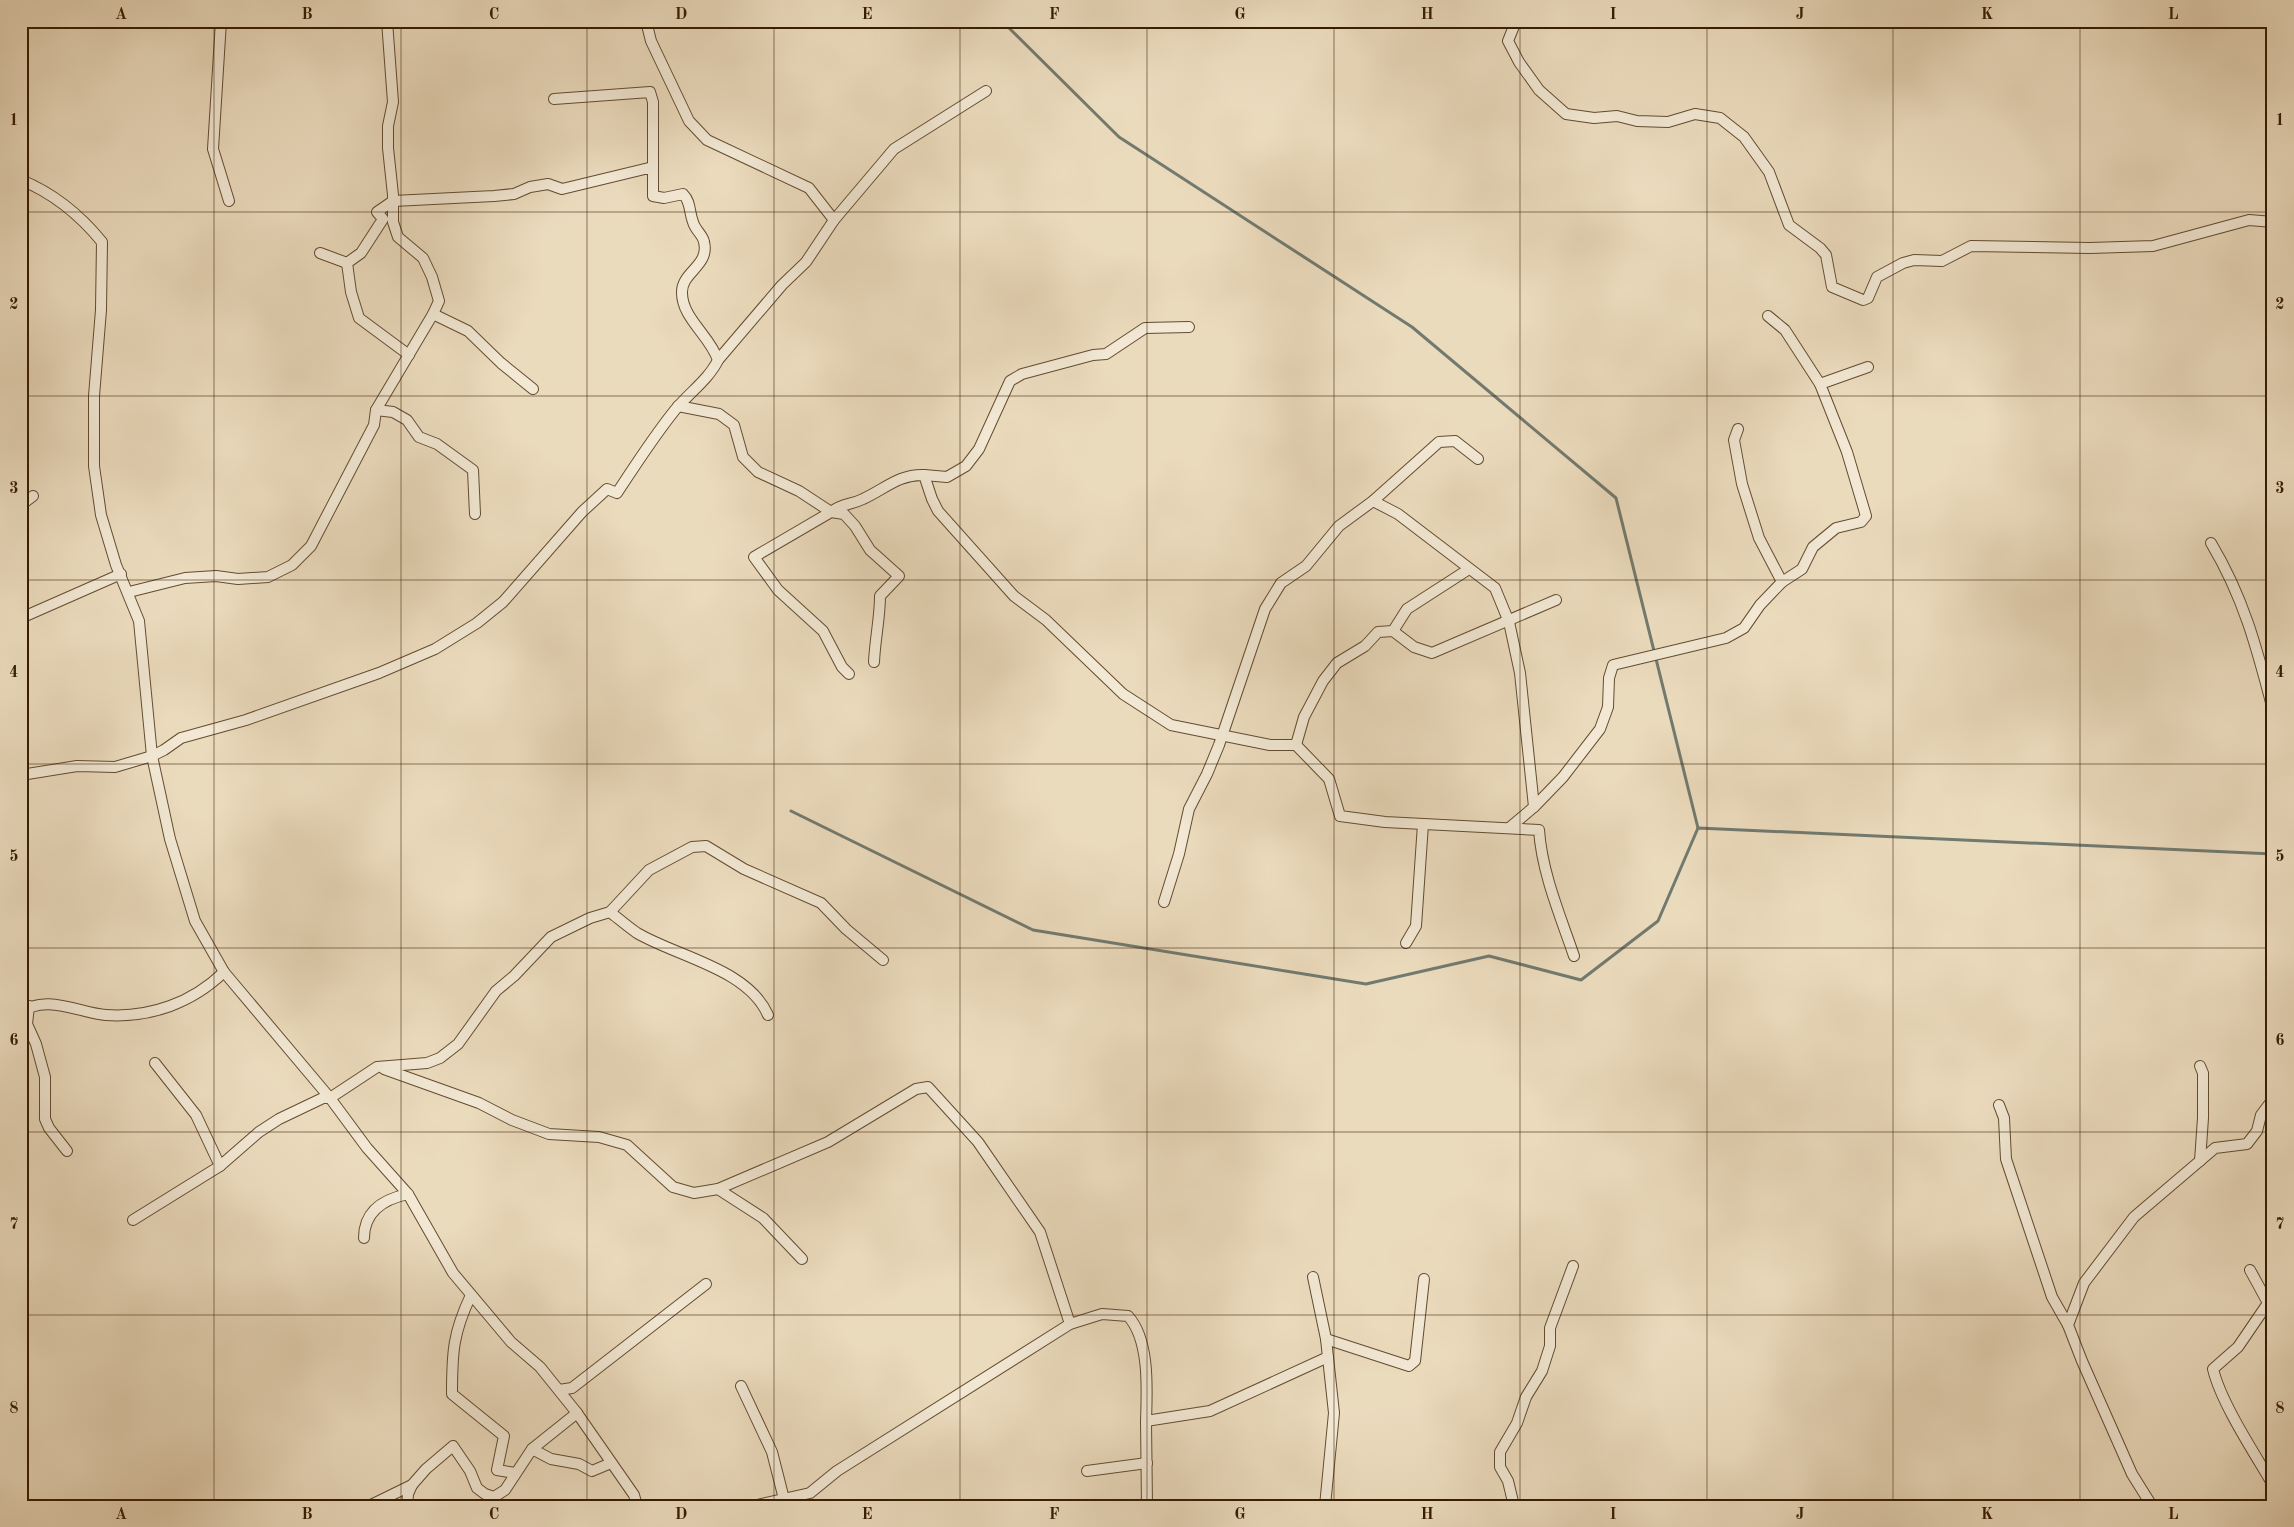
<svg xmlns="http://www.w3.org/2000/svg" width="2294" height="1527" viewBox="0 0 2294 1527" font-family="'Old Standard TT',serif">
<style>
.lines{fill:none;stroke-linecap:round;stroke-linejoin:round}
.stream{stroke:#727a6f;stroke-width:3}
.minor-casing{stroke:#634c30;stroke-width:12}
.minor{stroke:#f2e8d4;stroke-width:10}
.grid{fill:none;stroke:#361c01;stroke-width:1;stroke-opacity:0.55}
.neatline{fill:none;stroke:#361c01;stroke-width:2}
.grid-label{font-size:16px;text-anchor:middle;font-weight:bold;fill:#361c01}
</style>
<rect width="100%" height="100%" fill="#ebdbbd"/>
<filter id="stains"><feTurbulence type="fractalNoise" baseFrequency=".004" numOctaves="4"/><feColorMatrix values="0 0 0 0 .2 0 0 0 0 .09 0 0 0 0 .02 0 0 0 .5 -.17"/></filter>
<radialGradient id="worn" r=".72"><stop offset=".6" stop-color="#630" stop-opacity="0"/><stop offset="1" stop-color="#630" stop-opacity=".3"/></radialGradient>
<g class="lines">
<g class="stream">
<path d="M1002 21 1119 137 1412 327 1616 498 1698 828"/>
<path d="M791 811 1033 930 1366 984 1489 956 1581 980 1658 921 1698 828 2273 854"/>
</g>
<g class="minor-casing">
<g id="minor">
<path d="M221 21 213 149 229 201"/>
<path d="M646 21 651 41 689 121 707 140 809 188 834 220 894 149 986 91"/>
<path d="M1516 21 1508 41 1519 62 1539 90 1566 114 1594 118 1617 116 1637 121 1668 122 1695 114 1720 118 1744 137 1769 172 1789 225 1820 248 1826 255 1832 287 1863 300 1868 298 1877 277 1903 263 1914 260 1942 261 1971 246 2090 248 2153 246 2249 220 2273 222"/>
<path d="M554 99 650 92 653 102V167"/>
<path d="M21 180C53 193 80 215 102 242L101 310 94 396V466L101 515 116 565 139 621 152 756 170 839 195 921 224 972 330 1098 367 1148 408 1194 453 1273 511 1342 540 1367 577 1413 532 1449 505 1490 494 1497 485 1494 477 1488 470 1471 453 1446 426 1469 412 1485 369 1506"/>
<path d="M320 253 347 263"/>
<path d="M433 314 468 331 501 363 533 389"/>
<path d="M1768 316 1785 330 1820 384"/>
<path d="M718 360 782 285 806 262 834 220"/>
<path d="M678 406 719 414 734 425 743 457 758 472 799 491 831 512C843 503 851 505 863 499 885 489 899 474 924 475L932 499 938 511 1014 596 1046 620 1123 694 1171 725 1270 745H1296L1329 779 1340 816 1385 822 1539 830C1542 873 1560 915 1574 956"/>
<path d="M376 410 393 412 407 420 419 437 437 444 473 470 475 514"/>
<path d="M1738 429 1734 440 1742 484 1759 538 1782 582"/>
<path d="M924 475 947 477 966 466 979 449 1010 381 1022 374 1093 355 1106 354 1145 328 1189 327"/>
<path d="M1373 501 1398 514 1495 588 1509 622 1520 673 1534 807 1509 828"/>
<path d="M21 505 33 496"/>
<path d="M2211 543C2244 598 2257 649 2273 710"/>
<path d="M129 592 185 578 216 576 238 579 268 577 292 565 311 546 374 425 376 410 433 314 439 301 432 277 423 258 398 237 393 222V195L388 148V126L393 102 387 21"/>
<path d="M21 618 121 574"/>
<path d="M1393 631 1407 609 1469 569"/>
<path d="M849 674 842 667 823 631 778 590 754 557 831 512 844 514 855 526 870 550 899 576 880 596C880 618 875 639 874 662"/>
<path d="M1296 745 1304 717 1323 681 1337 663 1365 646 1378 632 1393 631 1414 647 1432 653 1556 600"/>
<path d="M21 775 77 766 115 767 152 756 164 750 181 738 246 720 379 673 435 649 477 623 503 602 582 512 607 489 617 493C636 464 654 436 675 410 689 393 709 379 718 360 710 336 682 318 682 293 681 272 710 266 704 242 703 235 695 230 693 222 689 212 691 202 683 194L664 198 653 196V167L562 189 548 184 530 187 514 194 494 196 393 201 377 212 383 219 361 253 347 263 351 292 359 318 409 355"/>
<path d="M1534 807 1563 777 1600 729 1608 707 1609 678 1613 665 1726 638 1744 628 1760 605 1782 582 1802 569 1813 547 1836 528 1861 522 1866 516 1847 452 1820 384 1868 367"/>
<path d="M1164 902 1179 854 1189 809 1207 774 1219 745 1265 609 1281 583 1306 566 1339 526 1373 501 1439 442 1455 441 1478 459"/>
<path d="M610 912C619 919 628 927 637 933 678 957 748 969 768 1015"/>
<path d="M1406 943 1416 926 1423 824"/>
<path d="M29 1006 27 1024 36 1044 45 1077V1119L49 1128 67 1151"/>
<path d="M21 1013C44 993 80 1013 106 1015 150 1018 192 1003 224 972"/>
<path d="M155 1063 196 1115 220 1166"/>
<path d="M384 1069 479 1103 512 1120 549 1134 599 1137 627 1145 673 1187 694 1193 718 1189 828 1142 916 1089 928 1087 978 1142 1040 1232 1070 1324"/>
<path d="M1999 1105 2004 1118 2006 1159 2052 1297 2068 1325"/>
<path d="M2200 1161 2203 1118V1073L2200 1066"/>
<path d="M718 1189 763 1218 802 1259"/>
<path d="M133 1220 220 1166 259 1132 279 1119 323 1098H330L377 1067 427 1063 440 1058 458 1044 496 991 514 976 551 937 590 918 610 912 649 870 692 847 706 846 744 869 821 903 846 929 883 960"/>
<path d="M364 1238C364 1211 384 1199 408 1194"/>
<path d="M2250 1270 2268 1303 2238 1347 2213 1369C2221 1403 2255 1454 2273 1485"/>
<path d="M1313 1277 1326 1339 1334 1413 1325 1506"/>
<path d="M471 1295C453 1333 452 1352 452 1394L504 1436 497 1470 515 1473"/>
<path d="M1326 1339 1409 1366 1415 1361 1424 1279"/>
<path d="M741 1386 772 1452 784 1499"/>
<path d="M559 1390 572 1388 706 1284"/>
<path d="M577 1413 634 1495 637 1506"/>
<path d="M1146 1421 1147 1506"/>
<path d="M532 1449 551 1459 579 1464 592 1471 611 1463"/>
<path d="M1087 1471 1147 1463"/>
<path d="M407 1506 408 1494 412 1485"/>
<path d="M753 1506 810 1493 837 1471 1070 1324 1102 1314 1128 1316C1150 1340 1147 1390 1146 1421L1210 1411 1328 1357"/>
<path d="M1514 1506 1508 1481 1500 1467V1452L1517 1423 1526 1397 1542 1371 1550 1346V1328L1573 1266"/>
<path d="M2152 1506 2132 1474 2082 1361 2068 1325 2084 1283 2134 1217 2215 1148 2247 1144 2257 1131 2261 1115 2273 1099"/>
</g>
</g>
<use href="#minor" class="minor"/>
</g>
<path class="grid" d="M214 21V1506M401 21V1506M587 21V1506M774 21V1506M960 21V1506M1147 21V1506M1334 21V1506M1520 21V1506M1707 21V1506M1893 21V1506M2080 21V1506M21 212H2273M21 396H2273M21 580H2273M21 764H2273M21 948H2273M21 1132H2273M21 1315H2273"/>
<rect width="2294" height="1527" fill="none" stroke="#ebdbbd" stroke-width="55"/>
<rect x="28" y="28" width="2238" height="1472" class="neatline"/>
<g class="grid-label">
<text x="121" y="19">A</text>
<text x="307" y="19">B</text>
<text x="494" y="19">C</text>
<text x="681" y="19">D</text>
<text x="867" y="19">E</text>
<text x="1054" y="19">F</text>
<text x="1240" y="19">G</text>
<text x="1427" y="19">H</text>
<text x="1613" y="19">I</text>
<text x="1800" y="19">J</text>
<text x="1987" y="19">K</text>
<text x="2173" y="19">L</text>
<text x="14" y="125">1</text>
<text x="2280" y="125">1</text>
<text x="14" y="309">2</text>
<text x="2280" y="309">2</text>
<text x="14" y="493">3</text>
<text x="2280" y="493">3</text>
<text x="14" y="677">4</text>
<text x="2280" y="677">4</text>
<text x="14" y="861">5</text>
<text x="2280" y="861">5</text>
<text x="14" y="1045">6</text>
<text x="2280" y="1045">6</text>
<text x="14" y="1229">7</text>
<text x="2280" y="1229">7</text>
<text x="14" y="1413">8</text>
<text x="2280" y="1413">8</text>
<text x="121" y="1519">A</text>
<text x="307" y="1519">B</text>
<text x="494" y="1519">C</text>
<text x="681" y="1519">D</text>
<text x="867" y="1519">E</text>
<text x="1054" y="1519">F</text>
<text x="1240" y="1519">G</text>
<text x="1427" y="1519">H</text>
<text x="1613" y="1519">I</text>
<text x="1800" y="1519">J</text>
<text x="1987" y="1519">K</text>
<text x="2173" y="1519">L</text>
</g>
<rect width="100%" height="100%" filter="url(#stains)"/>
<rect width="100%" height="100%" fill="url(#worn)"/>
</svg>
